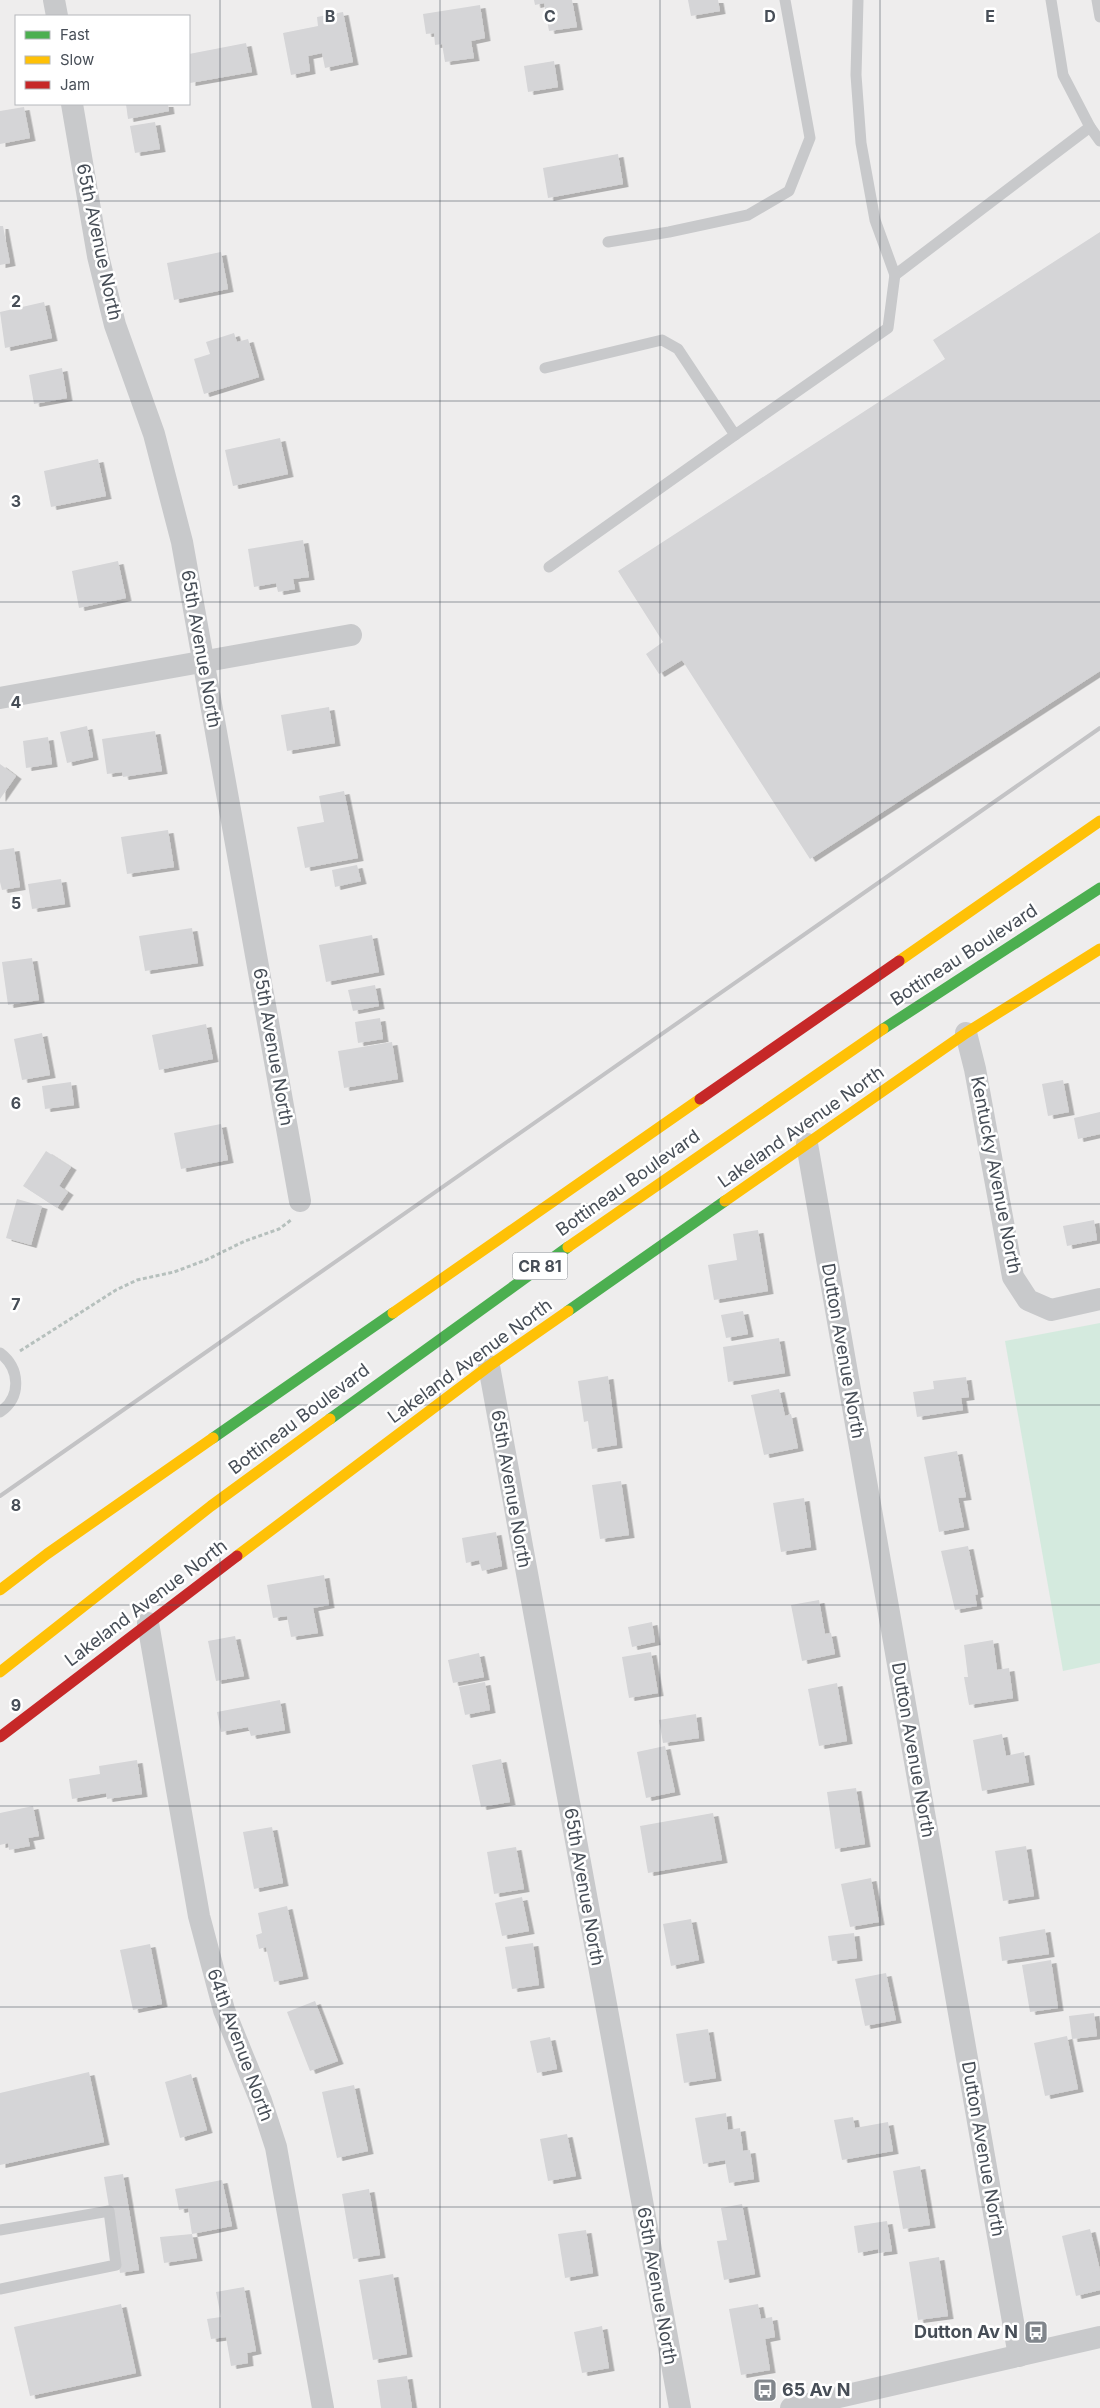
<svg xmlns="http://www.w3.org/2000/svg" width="1100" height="2408" viewBox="0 0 1100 2408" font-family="Inter,sans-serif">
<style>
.green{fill:#d4eade}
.building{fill:#d5d5d7;filter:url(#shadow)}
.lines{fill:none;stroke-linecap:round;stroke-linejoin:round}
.path{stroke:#b6c0bd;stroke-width:3;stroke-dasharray:4 2.5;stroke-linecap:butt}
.lane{stroke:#c8c9cb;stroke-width:11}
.street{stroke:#c8c9cb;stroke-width:22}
.fast{stroke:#4caf50;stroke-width:11}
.slow{stroke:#ffc107;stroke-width:11}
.jam{stroke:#c62828;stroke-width:11}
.rail{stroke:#c3c3c5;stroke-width:4}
.grid{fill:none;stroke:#474e57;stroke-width:1;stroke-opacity:0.55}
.labels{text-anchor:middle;stroke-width:5;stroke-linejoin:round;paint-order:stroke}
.shield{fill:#fff;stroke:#7e8389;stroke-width:1}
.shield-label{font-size:16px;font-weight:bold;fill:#474e57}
.street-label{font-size:18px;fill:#474e57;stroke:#fff}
.poi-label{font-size:18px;font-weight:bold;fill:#474e57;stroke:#fff;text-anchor:end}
.grid-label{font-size:16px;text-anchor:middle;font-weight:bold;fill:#474e57;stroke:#fff;stroke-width:5;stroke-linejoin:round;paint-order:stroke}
</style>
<defs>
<filter id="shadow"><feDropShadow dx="5.5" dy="3" stdDeviation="0" flood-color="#0004"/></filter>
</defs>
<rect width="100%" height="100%" fill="#eeeded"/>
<path class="green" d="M1100 1323V1663L1063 1671 1005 1341Z"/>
<g class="building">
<path d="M534 0H572L577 27 549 31 544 3 535 5Z"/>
<path d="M688 0H718L720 11 691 16Z"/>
<path d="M480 5 485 38 471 41 474 58 445 62 442 44 435 45 434 33 426 34 423 14Z"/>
<path d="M343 12 353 62 325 68 322 53 308 56 310 71 291 75 283 33 318 26 317 17Z"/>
<path d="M246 43 252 72 190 83 189 54Z"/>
<path d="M554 61 558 87 528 92 524 66Z"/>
<path d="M126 104H168L169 111 128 119Z"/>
<path d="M24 107 30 138 0 144V111Z"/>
<path d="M155 122 160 149 135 153 130 126Z"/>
<path d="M618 154 623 184 548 198 543 168Z"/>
<path d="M0 226H3L10 263 0 265Z"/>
<path d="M1100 232V671L810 859 682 660 659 674 646 654 663 642 618 571 945 359 933 340Z"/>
<path d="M221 252 228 289 174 300 167 263Z"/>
<path d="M44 302 52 338 5 348 0 312Z"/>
<path d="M234 333 237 342 248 339 259 377 204 394 194 359 210 354 206 342Z"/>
<path d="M62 368 67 398 34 404 29 375Z"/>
<path d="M280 438 288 474 233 486 225 450Z"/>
<path d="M98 459 106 496 51 507 44 471Z"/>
<path d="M303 540 309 577 293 579 295 589 278 592 276 583 254 587 248 549Z"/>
<path d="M118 561 126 598 79 608 72 571Z"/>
<path d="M329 707 335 743 287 751 281 715Z"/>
<path d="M87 726 93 757 67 763 60 732Z"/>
<path d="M155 731 162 771 123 777 122 772 107 774 102 739Z"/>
<path d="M48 737 52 764 26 768 23 741Z"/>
<path d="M0 764 16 776 0 799Z"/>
<path d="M344 791 358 858 305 868 297 827 324 822 319 796Z"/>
<path d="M168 830 174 867 127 874 121 837Z"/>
<path d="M14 848 20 887 2 890 0 882V850Z"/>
<path d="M357 865 361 881 335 887 332 870Z"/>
<path d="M61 879 65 904 32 909 28 884Z"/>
<path d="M192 928 198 963 145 971 139 936Z"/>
<path d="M372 935 379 972 326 982 319 945Z"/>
<path d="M32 958 39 1000 8 1005 2 962Z"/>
<path d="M375 985 379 1006 353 1011 348 990Z"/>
<path d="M380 1018 383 1039 358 1043 355 1022Z"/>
<path d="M206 1024 213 1059 159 1070 152 1035Z"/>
<path d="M42 1033 50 1075 22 1080 14 1039Z"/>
<path d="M392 1042 398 1079 344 1088 338 1051Z"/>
<path d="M1063 1080 1069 1112 1048 1116 1042 1084Z"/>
<path d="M71 1082 74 1105 45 1109 42 1086Z"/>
<path d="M1100 1112V1134L1078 1139 1074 1118Z"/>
<path d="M221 1124 228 1160 181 1169 174 1133Z"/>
<path d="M46 1151 71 1167 59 1186 68 1192 57 1208 23 1186Z"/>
<path d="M17 1199 42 1206 31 1245 6 1238Z"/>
<path d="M1094 1220 1097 1240 1067 1246 1063 1226Z"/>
<path d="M758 1230 768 1291 714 1300 708 1265 737 1260 733 1234Z"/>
<path d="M743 1311 748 1334 726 1338 721 1315Z"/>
<path d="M779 1338 785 1373 728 1382 723 1347Z"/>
<path d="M608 1376 617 1445 592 1449 588 1421 584 1422 578 1381Z"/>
<path d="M966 1377 969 1397 961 1398 963 1410 917 1417 913 1392 934 1389 933 1381Z"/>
<path d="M779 1389 785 1416 791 1414 798 1448 764 1455 751 1395Z"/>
<path d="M957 1451 966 1497 958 1498 964 1527 939 1532 924 1457Z"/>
<path d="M621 1481 629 1535 600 1539 592 1485Z"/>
<path d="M804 1498 811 1547 781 1552 773 1503Z"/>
<path d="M496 1532 502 1566 482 1571 479 1560 466 1563 462 1538Z"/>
<path d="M968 1546 978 1594 975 1595 977 1606 955 1610 941 1551Z"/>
<path d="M324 1575 329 1605 313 1608 318 1633 291 1637 287 1616 273 1618 267 1585Z"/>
<path d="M819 1600 825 1634 831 1633 835 1654 802 1661 791 1605Z"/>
<path d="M652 1622 655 1642 632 1647 628 1627Z"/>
<path d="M235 1636 244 1676 216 1681 208 1641Z"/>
<path d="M993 1640 997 1670 1009 1668 1013 1698 969 1705 964 1677H968L964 1645Z"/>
<path d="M651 1652 658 1693 629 1698 622 1657Z"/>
<path d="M479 1653 484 1677 453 1683 448 1660Z"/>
<path d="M485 1682 490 1710 465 1715 459 1687Z"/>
<path d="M837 1683 847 1741 819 1746 808 1689Z"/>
<path d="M280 1700 285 1730 251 1736 248 1727 221 1732 217 1712Z"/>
<path d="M696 1714 699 1738 663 1743 659 1720Z"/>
<path d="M1002 1734 1006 1756 1024 1752 1029 1782 982 1791 973 1740Z"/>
<path d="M665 1746 675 1792 646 1798 637 1752Z"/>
<path d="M501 1759 510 1802 481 1807 472 1765Z"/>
<path d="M137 1760 142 1794 107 1799 106 1793 72 1799 69 1779 100 1774 99 1766Z"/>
<path d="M856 1788 865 1844 835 1849 827 1792Z"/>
<path d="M33 1806 39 1836 28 1838 30 1846 9 1850 8 1843 0 1845V1813Z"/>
<path d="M713 1813 722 1860 648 1873 640 1826Z"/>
<path d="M272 1827 283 1883 254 1889 243 1832Z"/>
<path d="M1026 1846 1034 1896 1003 1901 995 1851Z"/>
<path d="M516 1847 524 1889 494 1894 487 1852Z"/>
<path d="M871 1878 879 1922 850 1927 841 1884Z"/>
<path d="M522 1897 529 1931 502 1936 495 1903Z"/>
<path d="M287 1906 303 1976 274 1982 266 1947 259 1949 256 1935 262 1933 258 1913Z"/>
<path d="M691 1919 699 1960 671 1966 663 1924Z"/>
<path d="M1045 1929 1049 1954 1002 1961 999 1937Z"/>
<path d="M854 1933 857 1958 832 1961 828 1936Z"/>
<path d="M533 1943 539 1985 512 1989 505 1947Z"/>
<path d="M150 1944 162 2004 133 2010 120 1950Z"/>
<path d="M1051 1960 1058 2008 1030 2012 1022 1965Z"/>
<path d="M886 1973 896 2020 865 2026 855 1979Z"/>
<path d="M315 2001 338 2061 310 2071 287 2012Z"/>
<path d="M1094 2013 1097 2036 1072 2039 1069 2016Z"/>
<path d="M708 2029 716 2078 684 2083 676 2034Z"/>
<path d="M1067 2036 1078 2089 1045 2096 1034 2043Z"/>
<path d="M550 2037 557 2069 537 2073 530 2041Z"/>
<path d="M89 2072 104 2142 0 2165V2093Z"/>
<path d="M191 2074 207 2130 180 2138 165 2082Z"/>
<path d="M354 2085 368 2151 337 2158 322 2092Z"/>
<path d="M726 2113 728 2130 740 2128 743 2151 750 2150 754 2179 729 2183 725 2160 703 2164 695 2118Z"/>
<path d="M853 2117 855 2128 888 2122 893 2151 842 2160 834 2120Z"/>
<path d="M567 2134 576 2176 548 2181 540 2139Z"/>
<path d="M920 2166 930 2225 903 2229 893 2171Z"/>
<path d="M123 2174 139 2270 120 2273 104 2177Z"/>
<path d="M222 2180 232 2226 192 2234 188 2208 179 2210 175 2189Z"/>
<path d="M369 2189 380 2255 353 2259 342 2194Z"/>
<path d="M742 2204 755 2274 724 2280 717 2241 727 2240 721 2208Z"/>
<path d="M887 2221 892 2251 878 2253V2249L858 2253 854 2226Z"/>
<path d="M1090 2229 1100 2270V2290L1076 2296 1062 2236Z"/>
<path d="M586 2230 593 2273 565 2278 558 2234Z"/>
<path d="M192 2234 197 2258 164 2263 160 2237Z"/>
<path d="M939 2257 948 2316 918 2320 909 2262Z"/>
<path d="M393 2274 407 2354 373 2360 359 2280Z"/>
<path d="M244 2287 256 2351 247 2353 248 2363 231 2366 226 2337 211 2339 207 2319 221 2317 216 2292Z"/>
<path d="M121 2304 136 2373 30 2396 14 2327Z"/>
<path d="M758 2304 761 2319 772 2317 775 2337 765 2339 770 2370 741 2375 729 2309Z"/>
<path d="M602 2326 609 2368 582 2373 574 2332Z"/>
<path d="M407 2376 412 2408H381L377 2380Z"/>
</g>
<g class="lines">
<path class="path" d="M20 1351 116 1290 137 1280 174 1272 206 1260 245 1241 279 1229 291 1220"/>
<g class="lane">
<path d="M858 0 856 75 861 143 875 220 895 275 1090 127 1063 75 1051 0"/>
<path d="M1097 0 1100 17"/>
<path d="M1090 127 1100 141"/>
<path d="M608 242 669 232 748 215 789 191 810 138 785 0"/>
<path d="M545 368 662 340 678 349 735 435 888 328 895 274"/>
<path d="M549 567 735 435"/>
<path d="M0 1353C20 1368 22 1397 0 1412"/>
<path d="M0 2230 109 2211 116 2265 0 2289"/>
</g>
<g class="street">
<path d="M54 0 57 16"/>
<path d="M72 104 98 256 115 325 154 434 182 542 300 1201"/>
<path d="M0 698 351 635"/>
<path d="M966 1033 975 1069 1013 1277 1028 1300 1051 1310 1100 1299"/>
<path d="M807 1144 1019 2356"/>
<path d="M489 1366 680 2408"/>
<path d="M148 1623 199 1916 224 2010 261 2101 276 2147 323 2408"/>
<path d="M791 2408 1100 2337"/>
</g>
<g class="fast">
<path d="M883 1029 1100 888"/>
<path d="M568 1311 725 1201"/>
<path d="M330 1419 568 1247"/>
<path d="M213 1438 393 1313"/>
</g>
<g class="slow">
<path d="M899 961 1100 821"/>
<path d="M725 1201 966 1033 1100 949"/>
<path d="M568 1247 883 1029"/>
<path d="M393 1313 700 1099"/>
<path d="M237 1556 489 1366 568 1311"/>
<path d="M0 1590 47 1554 213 1438"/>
<path d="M0 1672 211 1506 330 1419"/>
</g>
<g class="jam">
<path d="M700 1099 899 961"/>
<path d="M0 1737 237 1556"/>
</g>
<path class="rail" d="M0 1496 1100 728"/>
</g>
<path class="grid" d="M220 0V2408M440 0V2408M660 0V2408M880 0V2408M0 201H1100M0 401H1100M0 602H1100M0 803H1100M0 1003H1100M0 1204H1100M0 1405H1100M0 1605H1100M0 1806H1100M0 2007H1100M0 2207H1100"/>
<defs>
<g id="bus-square" transform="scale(1.25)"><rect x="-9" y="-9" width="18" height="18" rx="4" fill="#81868c" stroke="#fff"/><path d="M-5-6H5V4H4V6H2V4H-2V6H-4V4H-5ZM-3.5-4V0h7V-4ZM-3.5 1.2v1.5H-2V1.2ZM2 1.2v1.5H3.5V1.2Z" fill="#fff"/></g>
</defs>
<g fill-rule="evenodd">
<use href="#bus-square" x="1036" y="2332"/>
<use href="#bus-square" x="765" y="2390"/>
</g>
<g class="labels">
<rect class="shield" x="512.5" y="1252.5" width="55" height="27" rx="4"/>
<g class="shield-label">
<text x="540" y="1272">CR 81</text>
</g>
<g class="street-label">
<text transform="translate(99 242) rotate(78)" y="6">65th Avenue North</text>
<text transform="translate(201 649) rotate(80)" y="6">65th Avenue North</text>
<text transform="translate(964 955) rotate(-33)" y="6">Bottineau Boulevard</text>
<text transform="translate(273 1047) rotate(80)" y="6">65th Avenue North</text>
<text transform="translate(801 1127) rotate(-35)" y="6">Lakeland Avenue North</text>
<text transform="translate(996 1175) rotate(79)" y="6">Kentucky Avenue North</text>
<text transform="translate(628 1183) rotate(-35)" y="6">Bottineau Boulevard</text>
<text transform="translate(843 1351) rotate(80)" y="6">Dutton Avenue North</text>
<text transform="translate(470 1361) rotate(-36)" y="6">Lakeland Avenue North</text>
<text transform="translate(299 1419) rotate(-37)" y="6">Bottineau Boulevard</text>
<text transform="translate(511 1489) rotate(80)" y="6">65th Avenue North</text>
<text transform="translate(146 1603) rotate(-37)" y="6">Lakeland Avenue North</text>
<text transform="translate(913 1750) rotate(80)" y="6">Dutton Avenue North</text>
<text transform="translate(584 1887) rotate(80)" y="6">65th Avenue North</text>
<text transform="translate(240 2045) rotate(70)" y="6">64th Avenue North</text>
<text transform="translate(983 2149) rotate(80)" y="6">Dutton Avenue North</text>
<text transform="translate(657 2286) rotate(80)" y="6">65th Avenue North</text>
</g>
<g class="poi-label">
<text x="1018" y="2338">Dutton Av N</text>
<text x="782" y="2396" text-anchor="start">65 Av N</text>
</g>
</g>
<g class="grid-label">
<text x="330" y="22">B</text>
<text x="550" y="22">C</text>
<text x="770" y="22">D</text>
<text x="990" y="22">E</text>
<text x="16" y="307">2</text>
<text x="16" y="507">3</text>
<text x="16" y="708">4</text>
<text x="16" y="909">5</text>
<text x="16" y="1109">6</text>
<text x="16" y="1310">7</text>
<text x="16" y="1511">8</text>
<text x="16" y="1711">9</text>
</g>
<rect x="15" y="15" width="175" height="90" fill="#ffffff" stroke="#b5b8bc"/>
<rect x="25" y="31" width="25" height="8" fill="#4caf50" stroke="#b5b8bc"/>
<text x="60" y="40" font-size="15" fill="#474e57">Fast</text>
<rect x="25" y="56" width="25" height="8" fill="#ffc107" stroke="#b5b8bc"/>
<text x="60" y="65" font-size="15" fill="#474e57">Slow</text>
<rect x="25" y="81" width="25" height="8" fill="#c62828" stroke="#b5b8bc"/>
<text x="60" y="90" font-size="15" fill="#474e57">Jam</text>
</svg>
